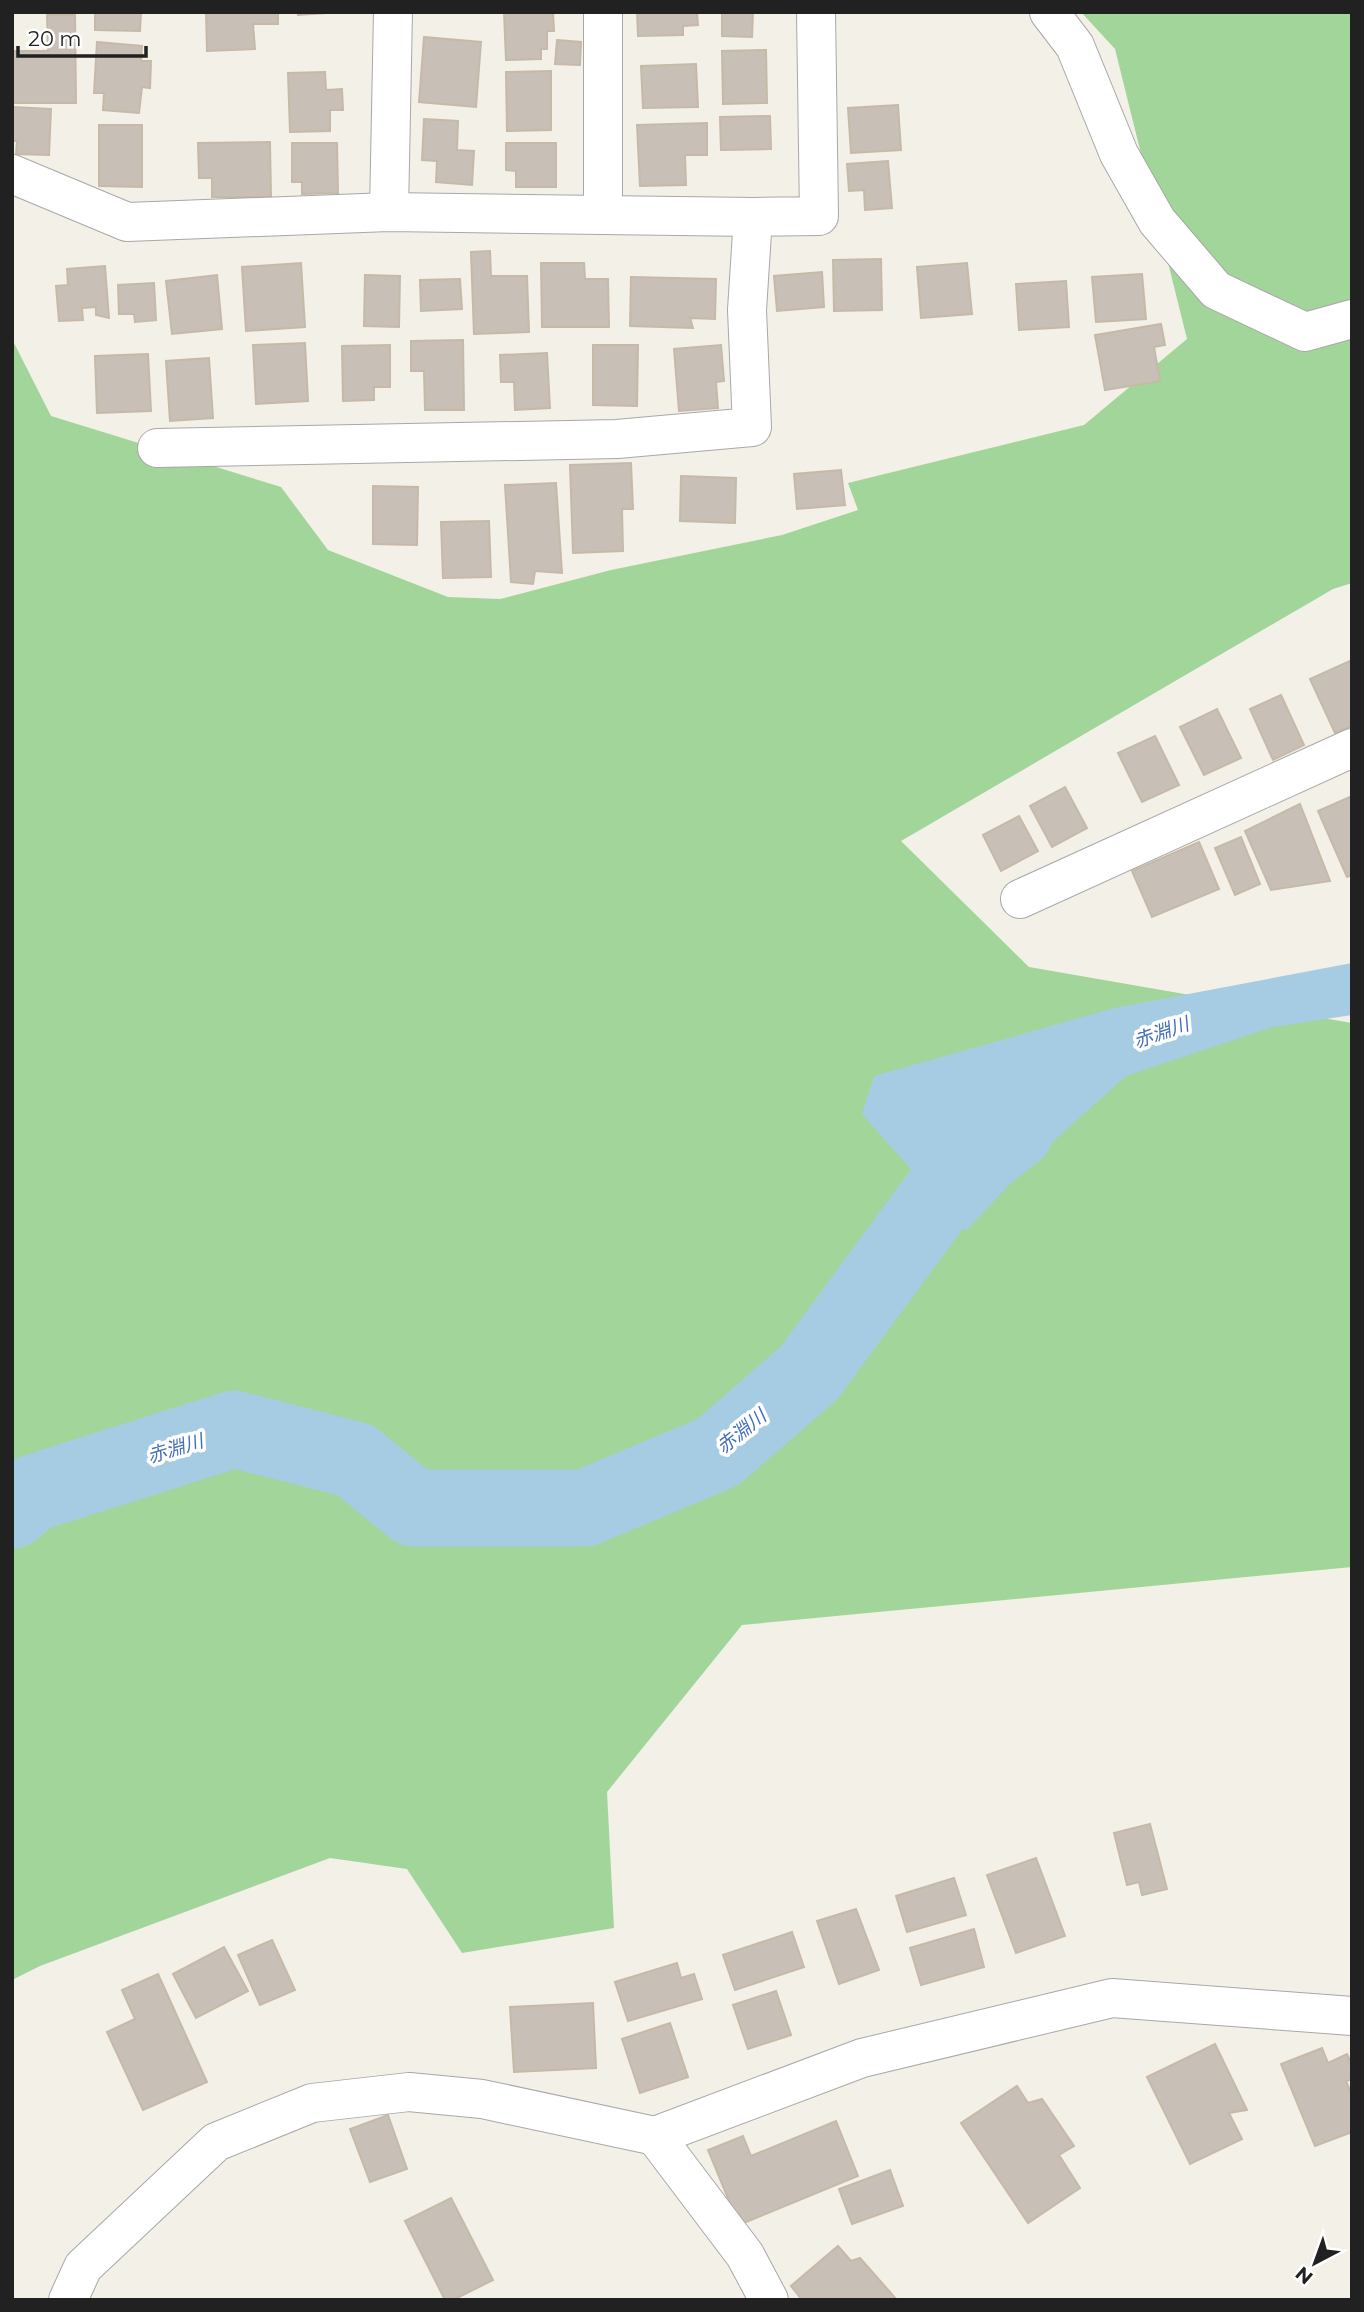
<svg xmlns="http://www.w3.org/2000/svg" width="1364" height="2312" viewBox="0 0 1364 2312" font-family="Montserrat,'Noto Sans JP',sans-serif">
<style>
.forest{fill:#a2d599}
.water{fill:#a5cce3}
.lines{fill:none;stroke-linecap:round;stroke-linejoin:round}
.river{stroke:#a5cce3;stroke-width:77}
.building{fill:#c8c0b6;stroke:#c6b9a8;stroke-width:2}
.street-casing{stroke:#a8a8a8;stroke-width:40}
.street{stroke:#fff;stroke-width:38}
.labels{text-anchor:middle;stroke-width:7;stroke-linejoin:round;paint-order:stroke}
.water-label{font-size:19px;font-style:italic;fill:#446fbb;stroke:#fff}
</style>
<rect width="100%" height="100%" fill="#f2f0e7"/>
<path class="forest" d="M1081 12H1352V583L1333 589 901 841 1029 967 1352 1023V1567L742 1625 607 1792 614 1928 462 1953 407 1869 330 1858 40 1966 12 1980V339L51 416 281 487 328 550 448 597 500 599 611 570 782 535 858 510 848 483 1084 425 1187 339 1115 49Z"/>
<path class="water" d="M1352 963V1015L1273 1027 1126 1076 1030 1162 966 1231 862 1114 874 1076 1114 1008Z"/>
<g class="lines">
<path class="river" d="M12 1510 33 1493 234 1429 355 1460 414 1508H585L718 1452 809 1373 948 1184 1016 1130"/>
</g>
<g class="building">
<path d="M95 12H141L140 31 95 30Z"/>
<path d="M206 12H278V24H253L255 49 207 51Z"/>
<path d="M298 12H342L298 15Z"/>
<path d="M504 12H553L554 31H547V49H541V59L506 60Z"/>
<path d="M637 12H697L698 25 683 26V35L638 36Z"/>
<path d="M722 12H753L752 37 722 36Z"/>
<path d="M47 15H75L76 103H12V51H48Z"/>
<path d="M424 37 481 42 476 107 419 102Z"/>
<path d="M557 40 581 42 580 65 555 64Z"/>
<path d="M97 42 142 46 141 61H151L150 88 142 87 139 113 103 110 104 93H94Z"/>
<path d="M766 50 767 103 723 104 722 51Z"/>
<path d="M696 64 698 107 643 108 641 66Z"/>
<path d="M551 71V130L507 131 506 72Z"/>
<path d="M325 72 326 90 342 89 343 110H330V131L290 132 288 73Z"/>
<path d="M898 105 901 150 851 153 848 108Z"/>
<path d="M12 107 51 109 49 155 16 154 17 141H12Z"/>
<path d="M770 116 771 149 721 150 720 117Z"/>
<path d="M424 119 458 121 457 150 474 151 472 185 436 182 437 161 422 160Z"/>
<path d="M707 123V155H685L686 185 640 186 637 125Z"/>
<path d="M99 125H142V187L99 186Z"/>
<path d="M270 142 271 197H212V178H199L198 143Z"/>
<path d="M292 143H337L338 193 302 194V182H292Z"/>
<path d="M506 143H556V187H516V171L506 170Z"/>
<path d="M888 161 892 208 865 210 864 190 849 191 847 164Z"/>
<path d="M490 251 491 276H527L529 332 474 334 471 252Z"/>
<path d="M881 259 882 310 834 311 833 260Z"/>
<path d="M301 263 305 327 246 331 242 267Z"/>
<path d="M541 263H584L585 279H608L609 327H542Z"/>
<path d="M967 263 972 314 921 318 917 267Z"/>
<path d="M105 266 109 318 96 315V307L82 308 83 320 59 321 56 286 68 285 67 269Z"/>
<path d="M822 272 824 307 777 311 774 276Z"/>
<path d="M1142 274 1146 319 1096 322 1092 277Z"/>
<path d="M217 275 222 329 172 334 166 281Z"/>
<path d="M365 275 400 276 399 327 364 326Z"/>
<path d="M631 277 716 279 715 319 690 318 693 328 630 326Z"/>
<path d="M460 279 462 309 421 311 420 280Z"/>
<path d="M1066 281 1069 327 1019 330 1016 284Z"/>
<path d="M154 283 156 320 135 322 134 314H119L118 285Z"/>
<path d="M1161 324 1165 345 1154 347 1160 381 1105 390 1095 335Z"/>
<path d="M463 340 464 410H425L424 371H411V341Z"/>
<path d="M305 343 308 401 256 404 253 345Z"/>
<path d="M390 345V387H374V400L343 401 342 346Z"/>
<path d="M593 345H638L637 406 593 405Z"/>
<path d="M721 345 724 381 716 382 718 408 679 411 674 349Z"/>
<path d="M547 353 550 408 515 410 514 382H501L500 355Z"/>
<path d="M148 354 151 411 97 413 95 356Z"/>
<path d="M209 358 213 418 170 421 166 361Z"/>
<path d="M631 463 633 509H622L623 551 573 553 570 465Z"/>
<path d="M841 470 845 505 797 509 794 474Z"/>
<path d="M681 476 736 478 735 523 680 521Z"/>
<path d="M556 483 562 573 535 571 533 584 511 582 505 485Z"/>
<path d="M373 486 418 487 417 545 373 544Z"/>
<path d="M489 521 491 577 443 578 441 522Z"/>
<path d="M1352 660V726L1335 733 1310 679Z"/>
<path d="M1281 695 1304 745 1273 760 1250 709Z"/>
<path d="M1217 709 1241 758 1204 775 1180 727Z"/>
<path d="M1155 736 1179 785 1142 802 1118 753Z"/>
<path d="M1065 787 1087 828 1052 847 1030 806Z"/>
<path d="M1352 796V875L1347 877 1318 811Z"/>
<path d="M1300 804 1330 881 1271 890 1245 831Z"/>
<path d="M1019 816 1038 851 1001 871 983 835Z"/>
<path d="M1241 837 1260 884 1235 895 1215 848Z"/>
<path d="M1199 842 1219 889 1152 917 1132 871Z"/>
<path d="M1150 1824 1167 1889 1142 1895 1139 1882 1127 1885 1114 1833Z"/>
<path d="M1036 1858 1065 1936 1016 1953 987 1875Z"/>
<path d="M954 1878 966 1915 907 1932 896 1896Z"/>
<path d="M856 1909 879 1970 839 1984 817 1921Z"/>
<path d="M974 1929 984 1967 921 1985 910 1948Z"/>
<path d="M792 1932 804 1967 735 1990 723 1955Z"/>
<path d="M272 1940 295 1990 260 2005 238 1955Z"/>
<path d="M224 1947 248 1991 196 2018 173 1974Z"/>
<path d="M677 1963 681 1978 694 1974 702 1999 628 2021 615 1982Z"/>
<path d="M158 1974 207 2082 143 2110 107 2032 135 2019 122 1990Z"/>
<path d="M776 1991 791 2035 748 2049 733 2005Z"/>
<path d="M593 2003 596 2068 514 2072 510 2007Z"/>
<path d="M670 2023 688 2077 640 2093 622 2039Z"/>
<path d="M1215 2044 1247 2110 1229 2113 1242 2139 1190 2164 1147 2077Z"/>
<path d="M1322 2048 1328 2063 1347 2054 1352 2065V2079L1346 2081 1352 2095V2132L1315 2146 1281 2064Z"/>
<path d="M1017 2086 1028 2103 1042 2099 1074 2146 1059 2155 1080 2188 1028 2223 961 2123Z"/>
<path d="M388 2115 407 2169 370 2182 350 2129Z"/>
<path d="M836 2121 858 2176 739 2225 708 2150 743 2136 751 2156Z"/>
<path d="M890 2170 903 2206 852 2224 839 2189Z"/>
<path d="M451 2198 493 2280 453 2300H445L405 2221Z"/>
<path d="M838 2246 851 2261 860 2258 897 2300H802L791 2286Z"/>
</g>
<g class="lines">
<g class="street-casing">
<g id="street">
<path d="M1049 12 1075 46 1119 154 1157 221 1216 290 1305 332 1352 319"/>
<path d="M12 174 127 222 389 212 753 217 819 216 816 12"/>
<path d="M389 212 393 12"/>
<path d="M603 215V12"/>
<path d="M157 448 617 439 752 427 747 310 753 217"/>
<path d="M1020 899 1352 748"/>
<path d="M655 2136 745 2255 769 2300"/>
<path d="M68 2300 83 2267 216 2142 312 2103 409 2092 482 2099 655 2136 862 2058 1112 1998 1352 2016"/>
</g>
</g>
<use href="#street" class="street"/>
</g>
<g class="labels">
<g class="water-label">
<text transform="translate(1161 1032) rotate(-19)" y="7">赤淵川</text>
<text transform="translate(741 1431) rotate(-39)" y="7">赤淵川</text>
<text transform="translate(175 1448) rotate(-17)" y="7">赤淵川</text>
</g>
</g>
<rect width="1364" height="2312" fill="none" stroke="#212121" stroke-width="28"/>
<g transform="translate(1315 2263) rotate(221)" stroke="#ffffff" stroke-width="5" paint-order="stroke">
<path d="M0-5L12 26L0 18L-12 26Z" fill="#212121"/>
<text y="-10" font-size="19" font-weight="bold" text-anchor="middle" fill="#212121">N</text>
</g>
<path d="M18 46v10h128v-10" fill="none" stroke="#212121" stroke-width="3.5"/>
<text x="28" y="46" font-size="21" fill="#212121" stroke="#ffffff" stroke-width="5" paint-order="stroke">20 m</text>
</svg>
